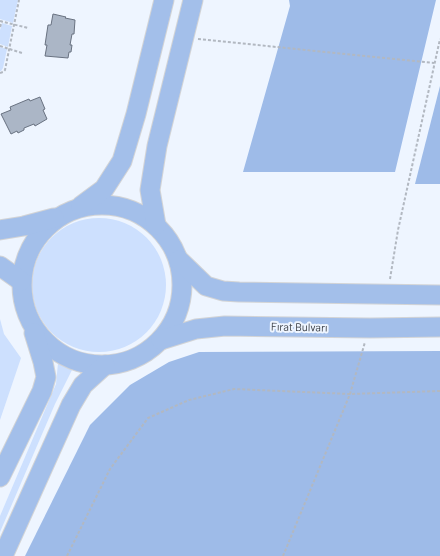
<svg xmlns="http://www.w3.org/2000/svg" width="440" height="556" viewBox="0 0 440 556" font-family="Barlow,sans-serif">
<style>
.green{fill:#cde0fe}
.forest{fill:#9ebbe8}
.building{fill:#abb6c6;stroke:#697281}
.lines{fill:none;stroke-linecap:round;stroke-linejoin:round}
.major-casing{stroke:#d3d4d6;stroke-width:21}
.path{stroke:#b2b8c1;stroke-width:2;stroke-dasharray:3 2;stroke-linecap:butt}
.major{stroke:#a3bfea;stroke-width:19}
.labels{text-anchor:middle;stroke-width:4;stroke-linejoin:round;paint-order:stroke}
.street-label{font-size:11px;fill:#393d44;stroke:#eef5ff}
</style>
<rect width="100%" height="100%" fill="#eef5ff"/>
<g class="green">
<path d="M0 0H18L13 23 0 19Z"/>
<path d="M2 23 12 26 8 47 0 44V30Z"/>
<path d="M0 47 7 49 3 68 1 71H0Z"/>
<circle cx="99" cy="285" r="67"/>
<path d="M0 319 4 334 21 358 0 420Z"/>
<path d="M58 363 73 368 55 404 0 532V516L56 384Z"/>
</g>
<g class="forest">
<path d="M289 0H436L395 172H243L290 6Z"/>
<path d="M440 86V184H415Z"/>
<path d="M440 351V556H25L90 425 130 385 169 362 199 352Z"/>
</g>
<g class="building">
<path d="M53 14 66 17 65 18 75 20 74 34H72L70 45H72L71 52H69L68 58 45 56 47 45H45L48 25H51Z"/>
<path d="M40 97 45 109 43 110 47 119 35 126 34 124 24 128V130L18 133 17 131 11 134 1 114 11 110 10 107 29 99 30 101Z"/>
</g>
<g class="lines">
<g class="major-casing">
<g id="major">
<circle cx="102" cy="285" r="80"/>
<path d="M81 206 104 189 122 161 136 114 164 0"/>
<path d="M156 225 150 190 157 146 193 0"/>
<path d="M0 230 24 226 54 218"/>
<path d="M179 260 206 286 223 291 239 292 440 295"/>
<path d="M0 266 21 281"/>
<path d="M161 340 196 329 225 326 370 328 440 327"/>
<path d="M0 477 42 391 46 377 43 362 34 333"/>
<path d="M3 556 71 405 83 385 105 365"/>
</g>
</g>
<g class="path">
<path d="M0 21 28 28"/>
<path d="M0 27 2 21"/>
<path d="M198 39 434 63"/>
<path d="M0 46 22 53"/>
<path d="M0 73 3 72 5 70 19 0"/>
<path d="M390 279 398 230 440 39"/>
<path d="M67 556 110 469 148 418 189 400 234 389 350 394 440 391"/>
<path d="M283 556 350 394 365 342"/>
</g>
<use href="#major" class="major"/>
</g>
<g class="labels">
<g class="street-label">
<text transform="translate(299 327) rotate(1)" y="4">Fırat Bulvarı</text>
</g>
</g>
</svg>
